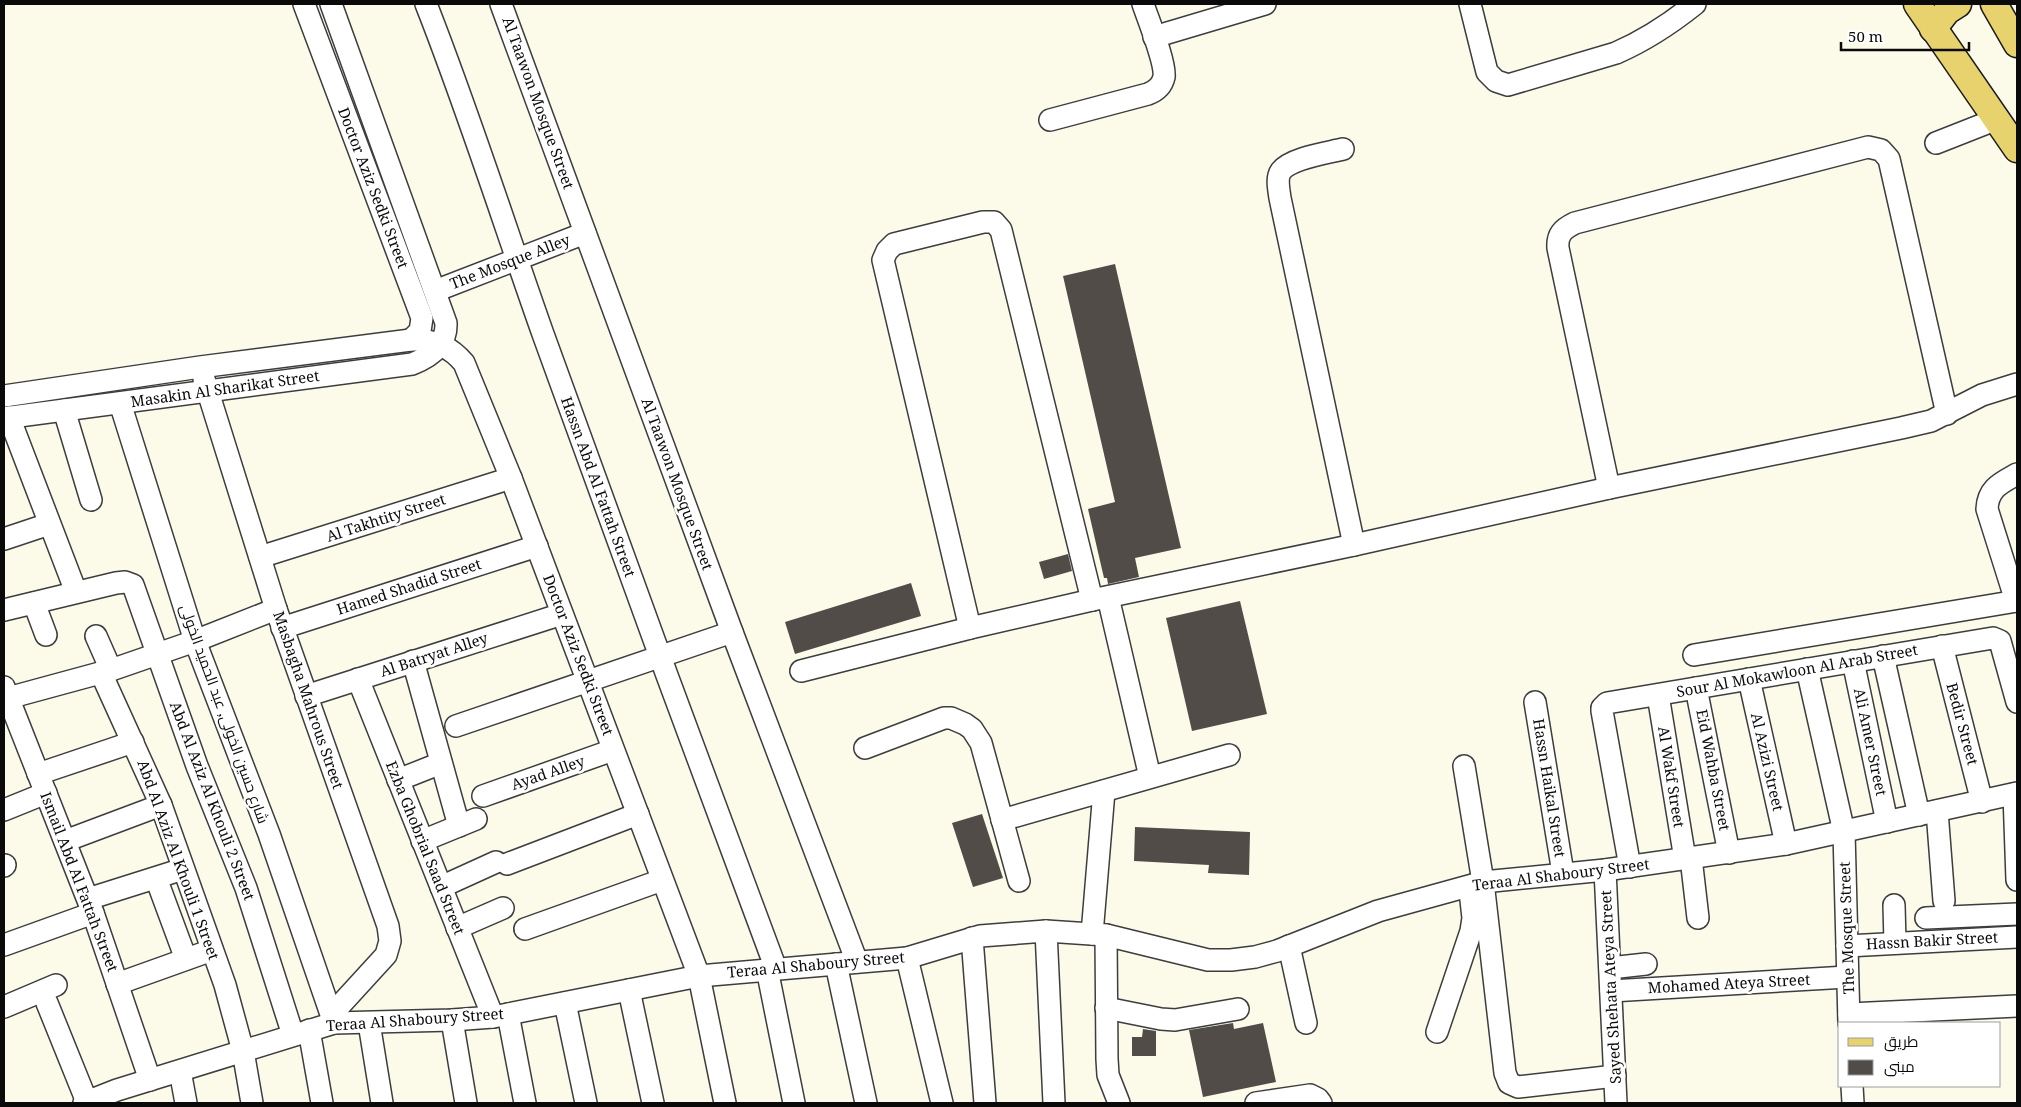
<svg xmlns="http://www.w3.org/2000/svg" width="2021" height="1107" viewBox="0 0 2021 1107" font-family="'Noto Serif',Cairo,serif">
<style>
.building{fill:#514c48}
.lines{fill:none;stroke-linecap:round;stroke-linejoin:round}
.minor-casing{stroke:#3d3d3d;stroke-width:24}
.major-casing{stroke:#1b1b1b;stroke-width:29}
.minor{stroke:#fff;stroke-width:21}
.major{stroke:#e8d26d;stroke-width:26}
.labels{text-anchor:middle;stroke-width:5;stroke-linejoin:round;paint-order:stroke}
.street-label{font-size:15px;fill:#0a0a0a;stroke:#fff}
</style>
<rect width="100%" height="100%" fill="#fcfae9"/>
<g class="building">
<path d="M1115 264 1181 548 1135 558 1139 577 1108 584 1107 578H1104L1088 509 1115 502 1063 276Z"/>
<path d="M1068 554 1072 571 1044 579 1039 562Z"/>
<path d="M911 583 921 616 795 654 785 622Z"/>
<path d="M1240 601 1267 714 1192 731 1166 618Z"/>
<path d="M982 814 1003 878 973 887 952 823Z"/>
<path d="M1135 827 1250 832 1249 875 1208 873 1209 865 1134 861Z"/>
<path d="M1233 1023 1234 1029 1263 1023 1276 1082 1203 1097 1189 1030Z"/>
<path d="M1143 1029 1156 1031V1056H1132V1037H1142Z"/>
</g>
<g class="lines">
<g class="minor-casing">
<g id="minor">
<path d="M304 4 422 318 420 331 411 340"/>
<path d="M426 4C469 113 504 224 543 334 619 546 697 758 776 969"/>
<path d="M501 4 732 632 857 962"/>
<path d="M1470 4 1487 72 1496 81 1508 85 1616 53C1646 40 1670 24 1695 4"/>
<path d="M1154 37 1265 4"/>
<path d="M1050 120 1148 94C1156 91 1162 86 1164 77 1166 63 1148 19 1143 4"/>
<path d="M1936 143 1997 119"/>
<path d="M1343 149C1327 153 1291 158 1281 171 1276 178 1279 190 1280 198L1354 545"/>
<path d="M435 291 585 233"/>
<path d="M204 379 276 609 388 926 390 941 386 955 332 1014"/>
<path d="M4 396 200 367 411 340C433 339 450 346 464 363L511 478 699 976 725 1103"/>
<path d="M120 403 195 641 269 834 334 1023"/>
<path d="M64 410 91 500"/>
<path d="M9 417 76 592"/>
<path d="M4 418 412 364C430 357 447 345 446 323L331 4"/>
<path d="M1609 488 1558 248C1557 234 1563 229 1575 223L1868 147 1881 150 1889 159 1947 414"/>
<path d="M4 539 49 524"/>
<path d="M260 557 511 478"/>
<path d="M1108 597 1150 777"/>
<path d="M2016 601 1987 509C1988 488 2001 483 2017 474"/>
<path d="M34 603 46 635"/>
<path d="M4 610 116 583 125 582 133 585 197 766 246 888 293 1035"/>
<path d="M282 628 537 546"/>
<path d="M970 628 883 260 887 251 894 244 983 222H994L1001 230 1092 600"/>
<path d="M96 636 111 670"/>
<path d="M1942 646 1982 802"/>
<path d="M1694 655 2017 601"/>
<path d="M1883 656 1919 815"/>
<path d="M413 661 459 826"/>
<path d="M1853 661 1887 822"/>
<path d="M1807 669 1844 832 1849 1023"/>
<path d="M801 671 970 628 1092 600 1354 545 1609 488 1901 428 1931 421 1982 395 2017 384"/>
<path d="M101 673 161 805 225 985 243 1051 252 1103"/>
<path d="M358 679 493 1017"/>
<path d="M1749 679 1786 844"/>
<path d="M4 687 93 913 150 1080"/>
<path d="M1696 688 1729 853"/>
<path d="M1658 695 1685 859"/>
<path d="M306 696 562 614"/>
<path d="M8 698 111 670 195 641 276 609"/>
<path d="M1535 702 1563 873"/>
<path d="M456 726 732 632"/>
<path d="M865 748 944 718H951L965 724 972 729 981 743 1019 881"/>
<path d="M1464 766 1483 882 1505 1073 1509 1083 1518 1087 1615 1076"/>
<path d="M38 774 133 742"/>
<path d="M398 780 441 763"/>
<path d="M2014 794 2017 880"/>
<path d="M483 796 613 750"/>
<path d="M4 810 46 793"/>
<path d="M1937 811 1944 901"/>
<path d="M1002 820 1229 755"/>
<path d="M65 841 161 805"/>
<path d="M422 841 476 819"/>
<path d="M1691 858 1698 918"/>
<path d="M507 864 638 814"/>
<path d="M4 866 5 865"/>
<path d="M1630 867 1602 711V708L1607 703 1993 638 2000 641 2017 702"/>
<path d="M1605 870 1616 1103"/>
<path d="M156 878 186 959"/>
<path d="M441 887 496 862"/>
<path d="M88 899 183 869"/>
<path d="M1894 905 1895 943"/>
<path d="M1926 918 2017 914"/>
<path d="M457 928 503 908"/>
<path d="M525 929 662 880"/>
<path d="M1046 931 1054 1103"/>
<path d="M1092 934 1104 791"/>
<path d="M1106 935 1107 1059 1108 1075 1119 1103"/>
<path d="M972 938 985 1103"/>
<path d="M4 945 93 913"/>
<path d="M1289 946 1306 1023"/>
<path d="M1847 946 2017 937"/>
<path d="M907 958 942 1103"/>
<path d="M836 964 866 1103"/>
<path d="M1610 968 1646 964"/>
<path d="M767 969 794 1103"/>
<path d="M117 984 212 950"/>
<path d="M629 990 653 1103"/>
<path d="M1611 991 1847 977"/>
<path d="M47 1003 87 1102"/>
<path d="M565 1003 586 1103"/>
<path d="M4 1007 56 985"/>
<path d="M1106 1008 1161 1019 1175 1020 1238 1009"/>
<path d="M508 1014 525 1103"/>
<path d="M1849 1014 2017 1006"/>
<path d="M452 1020 466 1103"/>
<path d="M369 1023 382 1103"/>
<path d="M309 1030 322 1103"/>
<path d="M1437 1032 1471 931 1473 918 1470 891"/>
<path d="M180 1071 186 1103"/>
<path d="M1852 1086 1853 1103"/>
<path d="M84 1103 117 1090 334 1023 452 1020 493 1017 699 976 907 958 980 936 1046 931 1106 935 1208 960H1231L1255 957 1277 951 1378 911 1483 882 1605 870 1786 844 2017 793"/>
<path d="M1256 1103 1310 1095 1318 1099 1321 1103"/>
</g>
</g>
<g class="major-casing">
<g id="major">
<path d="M1917 4 2017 149"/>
<path d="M1994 4 2017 44"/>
<path d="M1933 29 1947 11 1958 4"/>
</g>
</g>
<use href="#minor" class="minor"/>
<use href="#major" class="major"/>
</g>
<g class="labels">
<g class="street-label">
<text transform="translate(538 103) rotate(70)" y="5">Al Taawon Mosque Street</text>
<text transform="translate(373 188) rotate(69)" y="5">Doctor Aziz Sedki Street</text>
<text transform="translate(510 262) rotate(-21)" y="5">The Mosque Alley</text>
<text transform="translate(225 389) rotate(-8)" y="5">Masakin Al Sharikat Street</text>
<text transform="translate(677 484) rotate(70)" y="5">Al Taawon Mosque Street</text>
<text transform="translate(598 487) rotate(70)" y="5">Hassn Abd Al Fattah Street</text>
<text transform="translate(386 518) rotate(-18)" y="5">Al Takhtity Street</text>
<text transform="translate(409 587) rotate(-18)" y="5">Hamed Shadid Street</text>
<text transform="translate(434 655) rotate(-18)" y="5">Al Batryat Alley</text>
<text transform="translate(578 655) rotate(69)" y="5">Doctor Aziz Sedki Street</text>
<text transform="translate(1797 671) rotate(-10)" y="5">Sour Al Mokawloon Al Arab Street</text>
<text transform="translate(308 700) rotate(71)" y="5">Masbagha Mahrous Street</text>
<text transform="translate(224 714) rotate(70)" y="5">شارع حسين الخولى, عبد الحميد الخولى</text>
<text transform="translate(1962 724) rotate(75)" y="5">Bedir Street</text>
<text transform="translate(1870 742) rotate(78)" y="5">Ali Amer Street</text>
<text transform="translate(1767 762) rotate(77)" y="5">Al Azizi Street</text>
<text transform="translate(1713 770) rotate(79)" y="5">Eid Wahba Street</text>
<text transform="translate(548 773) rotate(-19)" y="5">Ayad Alley</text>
<text transform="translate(1671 777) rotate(81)" y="5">Al Wakf Street</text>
<text transform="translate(1549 788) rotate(81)" y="5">Hassn Haikal Street</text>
<text transform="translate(212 801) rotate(69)" y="5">Abd Al Aziz Al Khouli 2 Street</text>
<text transform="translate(425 848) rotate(68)" y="5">Ezba Ghobrial Saad Street</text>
<text transform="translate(178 860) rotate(70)" y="5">Abd Al Aziz Al Khouli 1 Street</text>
<text transform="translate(1561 875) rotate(-7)" y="5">Teraa Al Shaboury Street</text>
<text transform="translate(79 882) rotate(69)" y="5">Ismail Abd Al Fattah Street</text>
<text transform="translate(1847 928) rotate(-92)" y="5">The Mosque Street</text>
<text transform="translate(1932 941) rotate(-3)" y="5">Hassn Bakir Street</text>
<text transform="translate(816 965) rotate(-5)" y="5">Teraa Al Shaboury Street</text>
<text transform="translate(1729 984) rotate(-3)" y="5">Mohamed Ateya Street</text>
<text transform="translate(1611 987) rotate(-93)" y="5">Sayed Shehata Ateya Street</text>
<text transform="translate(415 1020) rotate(-4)" y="5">Teraa Al Shaboury Street</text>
</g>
</g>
<rect width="2021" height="1107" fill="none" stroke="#0a0a0a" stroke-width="10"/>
<rect x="1838" y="1022" width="162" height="65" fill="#ffffff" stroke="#9d9d9d"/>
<rect x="1848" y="1038" width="25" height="8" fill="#e8d26d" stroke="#9d9d9d"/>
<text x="1884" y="1047" font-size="15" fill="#0a0a0a">طريق</text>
<rect x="1848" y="1060" width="25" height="15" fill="#514c48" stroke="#9d9d9d"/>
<text x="1884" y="1072" font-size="15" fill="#0a0a0a">مبنى</text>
<path d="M1841 42v8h128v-8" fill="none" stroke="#0a0a0a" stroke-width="2.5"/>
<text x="1848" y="42" font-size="15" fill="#0a0a0a" stroke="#ffffff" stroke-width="4" paint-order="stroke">50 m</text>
</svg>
